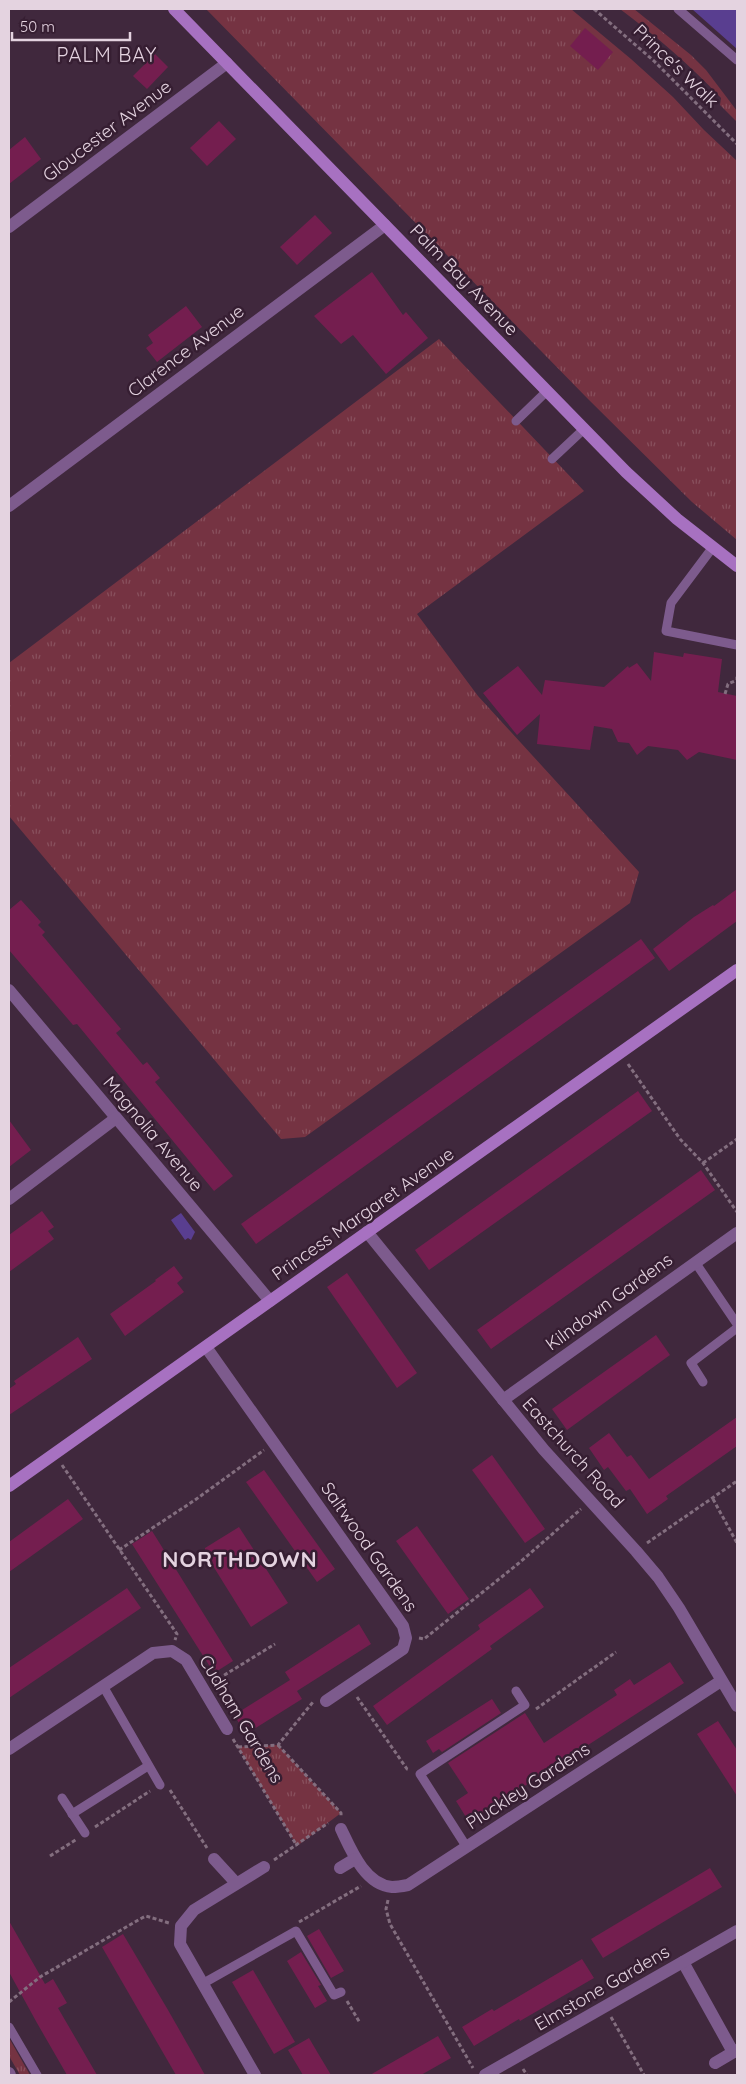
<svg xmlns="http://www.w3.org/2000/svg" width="746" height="2084" viewBox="0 0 746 2084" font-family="Quicksand,sans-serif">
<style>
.grass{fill:url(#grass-tufts)}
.water{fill:#593e90}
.building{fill:#741e4f}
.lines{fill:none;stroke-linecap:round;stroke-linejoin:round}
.path{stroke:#836e7f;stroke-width:3;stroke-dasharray:4 2.5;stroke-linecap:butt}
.service{stroke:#7d5b8d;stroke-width:9}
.minor{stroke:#7d5b8d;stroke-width:12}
.tertiary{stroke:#7d5b8d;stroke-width:12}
.secondary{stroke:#a771c1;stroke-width:12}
.labels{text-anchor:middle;stroke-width:5;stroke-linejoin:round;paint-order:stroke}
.street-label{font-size:18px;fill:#e4d3e0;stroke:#361e32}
.quarter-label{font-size:20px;letter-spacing:1px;fill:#e4d3e0;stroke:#361e32}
.district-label{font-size:22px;font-weight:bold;letter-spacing:1px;fill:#e4d3e0;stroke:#361e32}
</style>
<defs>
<pattern id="grass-tufts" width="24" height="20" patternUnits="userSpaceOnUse" patternTransform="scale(1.25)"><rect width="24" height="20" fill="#753342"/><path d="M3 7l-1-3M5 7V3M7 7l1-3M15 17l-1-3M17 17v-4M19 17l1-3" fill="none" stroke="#88505d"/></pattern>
</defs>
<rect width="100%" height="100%" fill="#40283d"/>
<g class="grass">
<path d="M206 9H571L631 59 673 97 704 130 737 161V540L692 502 588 399Z"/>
<path d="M620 9H634L691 55 706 70 737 111V122L720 105 721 98C690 65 656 36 620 9Z"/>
<path d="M439 339 584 491 417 614 478 696 639 872 630 903 305 1137 281 1139 9 816V663Z"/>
<path d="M278 1745 341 1813 297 1846 238 1747Z"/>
<path d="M9 2038 30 2075H20L9 2056Z"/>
</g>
<g class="water">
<path d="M692 9H737V49Z"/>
<path d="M181 1213 195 1232 191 1240 188 1238 185 1240 171 1220Z"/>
</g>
<g class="building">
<path d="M585 28 613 52 598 70 570 46Z"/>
<path d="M155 54 168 67 147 89 133 76Z"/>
<path d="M219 121 236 139 207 166 190 148Z"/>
<path d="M25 137 41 159 9 184V150Z"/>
<path d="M315 215 332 233 297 265 280 247Z"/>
<path d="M372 272 403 315 406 312 428 338 386 374 353 335 341 344 314 316Z"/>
<path d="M186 306 202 327 157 362 146 348 153 343 148 335Z"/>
<path d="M654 652 683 657 684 653 722 659 718 692 737 696V760L699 752 687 760 678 750 648 746 637 755 629 743 618 742 612 729 594 726 590 750 537 744 540 714 517 735 483 693 518 666 542 695 545 680 604 687 628 666 629 668 637 663 651 681Z"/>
<path d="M737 889V921L669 971 653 949 694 917 713 905 714 906Z"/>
<path d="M21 900 41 922 38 925 45 932 42 935 121 1029 116 1033 143 1065 147 1062 160 1078 155 1082 233 1176 214 1191 77 1024 73 1025 9 950V910Z"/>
<path d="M641 939 655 958 256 1244 241 1224Z"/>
<path d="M638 1091 652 1111 429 1270 415 1250Z"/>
<path d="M9 1120 31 1150 9 1167Z"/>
<path d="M701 1170 715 1190 491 1349 477 1330Z"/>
<path d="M42 1211 54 1227 48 1231 54 1239 9 1272V1235Z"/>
<path d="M174 1266 183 1278 177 1283 184 1292 125 1336 110 1314 156 1281 155 1280Z"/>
<path d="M347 1273 417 1373 397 1388 327 1287Z"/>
<path d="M656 1335 670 1355 567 1430 552 1409Z"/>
<path d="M78 1337 92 1359 9 1415V1389L16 1384 14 1381Z"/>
<path d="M737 1417V1446L666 1496 668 1499 647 1514 630 1489 626 1491 608 1467 604 1470 589 1448 609 1433 627 1457 631 1455 649 1479Z"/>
<path d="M492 1455 545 1529 525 1543 472 1470Z"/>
<path d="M264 1470 335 1569 317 1582 246 1482Z"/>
<path d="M68 1499 83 1519 9 1572V1542Z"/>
<path d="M417 1526 469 1599 448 1614 396 1541Z"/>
<path d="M239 1527 288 1603 251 1627 205 1553V1548Z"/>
<path d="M152 1531 233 1661 214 1673 132 1544Z"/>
<path d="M127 1588 141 1608 9 1698V1668Z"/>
<path d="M530 1588 544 1607 490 1646 492 1649 387 1725 373 1706 480 1629 478 1625Z"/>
<path d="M359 1624 371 1644 297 1691 302 1699 246 1734 234 1715 290 1680 285 1672Z"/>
<path d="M670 1662 684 1683 469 1822 456 1801 468 1793 448 1763 525 1713 544 1743 617 1695 614 1690 630 1679 634 1685Z"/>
<path d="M492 1699 501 1713 442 1752 439 1749 433 1753 426 1741Z"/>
<path d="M718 1721 737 1750V1796L697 1734Z"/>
<path d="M710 1868 722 1887 603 1958 591 1939Z"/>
<path d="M9 1921 45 1984 53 1979 67 2003 58 2008 97 2075H67L37 2023 9 1972Z"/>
<path d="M319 1929 344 1971 331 1978 307 1936Z"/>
<path d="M123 1934 168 2010 205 2075H176L147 2025 102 1947Z"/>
<path d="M301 1952 321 1985 318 1986 327 2001 315 2008 287 1961Z"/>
<path d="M582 1959 594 1978 520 2021 519 2019 474 2046 462 2027 492 2009 494 2011Z"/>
<path d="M253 1970 295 2042 274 2054 232 1982Z"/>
<path d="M438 2036 451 2058 421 2075H370Z"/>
<path d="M309 2038 319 2055 331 2075H303L288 2050Z"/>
</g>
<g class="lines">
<g class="path">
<path d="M594 9 654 61 737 144"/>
<path d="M725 694 728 684 737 680V676"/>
<path d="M628 1064 680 1139 703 1163 737 1212"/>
<path d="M703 1163 737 1139"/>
<path d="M62 1465 177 1634 175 1640"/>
<path d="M713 1499 737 1543"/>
<path d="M647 1543 737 1481"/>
<path d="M119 1550 195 1500 264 1450"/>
<path d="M419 1638 424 1639 519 1563 581 1509"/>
<path d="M213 1682 275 1644"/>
<path d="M357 1697 407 1769 410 1770"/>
<path d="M536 1709 616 1652"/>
<path d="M233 1739 297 1846"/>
<path d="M278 1745 341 1813V1817"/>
<path d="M238 1747 278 1745 313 1702"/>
<path d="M170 1790 207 1848"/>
<path d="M95 1827 150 1791"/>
<path d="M50 1856 77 1839"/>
<path d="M274 1860 328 1823"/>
<path d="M388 1900 386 1909 390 1924 473 2068"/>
<path d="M299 1922 361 1886"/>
<path d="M347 2001 360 2023"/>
<path d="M9 2002 40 1977 140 1919 146 1916 169 1923"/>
<path d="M611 2017 644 2075"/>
<path d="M523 2069 527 2075"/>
</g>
<g class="service">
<path d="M678 9 737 60"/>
<path d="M516 421 547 391"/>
<path d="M552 459 584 429"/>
<path d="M713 547 671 603 666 631 737 645"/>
<path d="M695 1262 737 1324"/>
<path d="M703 1382 691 1363 737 1328"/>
<path d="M103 1686 160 1785"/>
<path d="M62 1798 85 1833"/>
<path d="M72 1814 148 1766"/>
<path d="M466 1846 420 1774 525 1705 516 1691"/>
<path d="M202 1984 296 1931 334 1995 341 1992"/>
<path d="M9 2027 37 2075"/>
</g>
<g class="minor">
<path d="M9 227 227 63"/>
<path d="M9 506 385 225"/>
<path d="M9 990 270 1301"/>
<path d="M9 1199 116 1118"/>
<path d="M206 1347 403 1626 406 1638 403 1649 326 1701"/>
<path d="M503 1400 737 1233"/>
<path d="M9 1749 153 1653 172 1651 186 1660 227 1729"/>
<path d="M341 1829C351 1850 365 1885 392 1887 397 1887 403 1886 408 1885L721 1681"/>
<path d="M214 1859 236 1883"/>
<path d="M340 1868 355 1859"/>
<path d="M683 1962 733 2052"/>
<path d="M715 2063 737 2050"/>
<path d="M9 2073 10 2075"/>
<path d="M255 2075 180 1944 181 1926 194 1910 264 1867"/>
<path d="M485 2075 737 1931"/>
</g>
<path class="tertiary" d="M367 1232 544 1450 636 1551 658 1577 679 1608 737 1706"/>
<g class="secondary">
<path d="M174 9 626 472 677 519 737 566"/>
<path d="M9 1486 737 970"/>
</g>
</g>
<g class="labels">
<g class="street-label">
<text transform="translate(676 66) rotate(44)" y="6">Prince's Walk</text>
<text transform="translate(107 131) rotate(-37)" y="6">Gloucester Avenue</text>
<text transform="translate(464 280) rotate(46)" y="6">Palm Bay Avenue</text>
<text transform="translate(186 351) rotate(-37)" y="6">Clarence Avenue</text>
<text transform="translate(153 1134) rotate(50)" y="6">Magnolia Avenue</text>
<text transform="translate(363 1214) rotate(-35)" y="6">Princess Margaret Avenue</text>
<text transform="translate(609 1302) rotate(-36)" y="6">Kilndown Gardens</text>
<text transform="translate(573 1453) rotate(48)" y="6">Eastchurch Road</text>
<text transform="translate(369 1547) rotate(55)" y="6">Saltwood Gardens</text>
<text transform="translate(241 1719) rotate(59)" y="6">Cudham Gardens</text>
<text transform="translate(528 1786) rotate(-33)" y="6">Pluckley Gardens</text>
<text transform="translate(602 1988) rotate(-30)" y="6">Elmstone Gardens</text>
</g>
<g class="quarter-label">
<text x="107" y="62">PALM BAY</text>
</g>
<g class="district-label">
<text x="240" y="1567">NORTHDOWN</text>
</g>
</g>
<rect width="746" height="2084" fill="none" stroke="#e4d3e0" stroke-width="20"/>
<path d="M12 32v8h118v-8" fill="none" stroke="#e4d3e0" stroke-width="2.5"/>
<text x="20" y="32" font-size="15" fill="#e4d3e0" stroke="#361e32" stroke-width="4" paint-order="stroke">50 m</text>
</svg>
